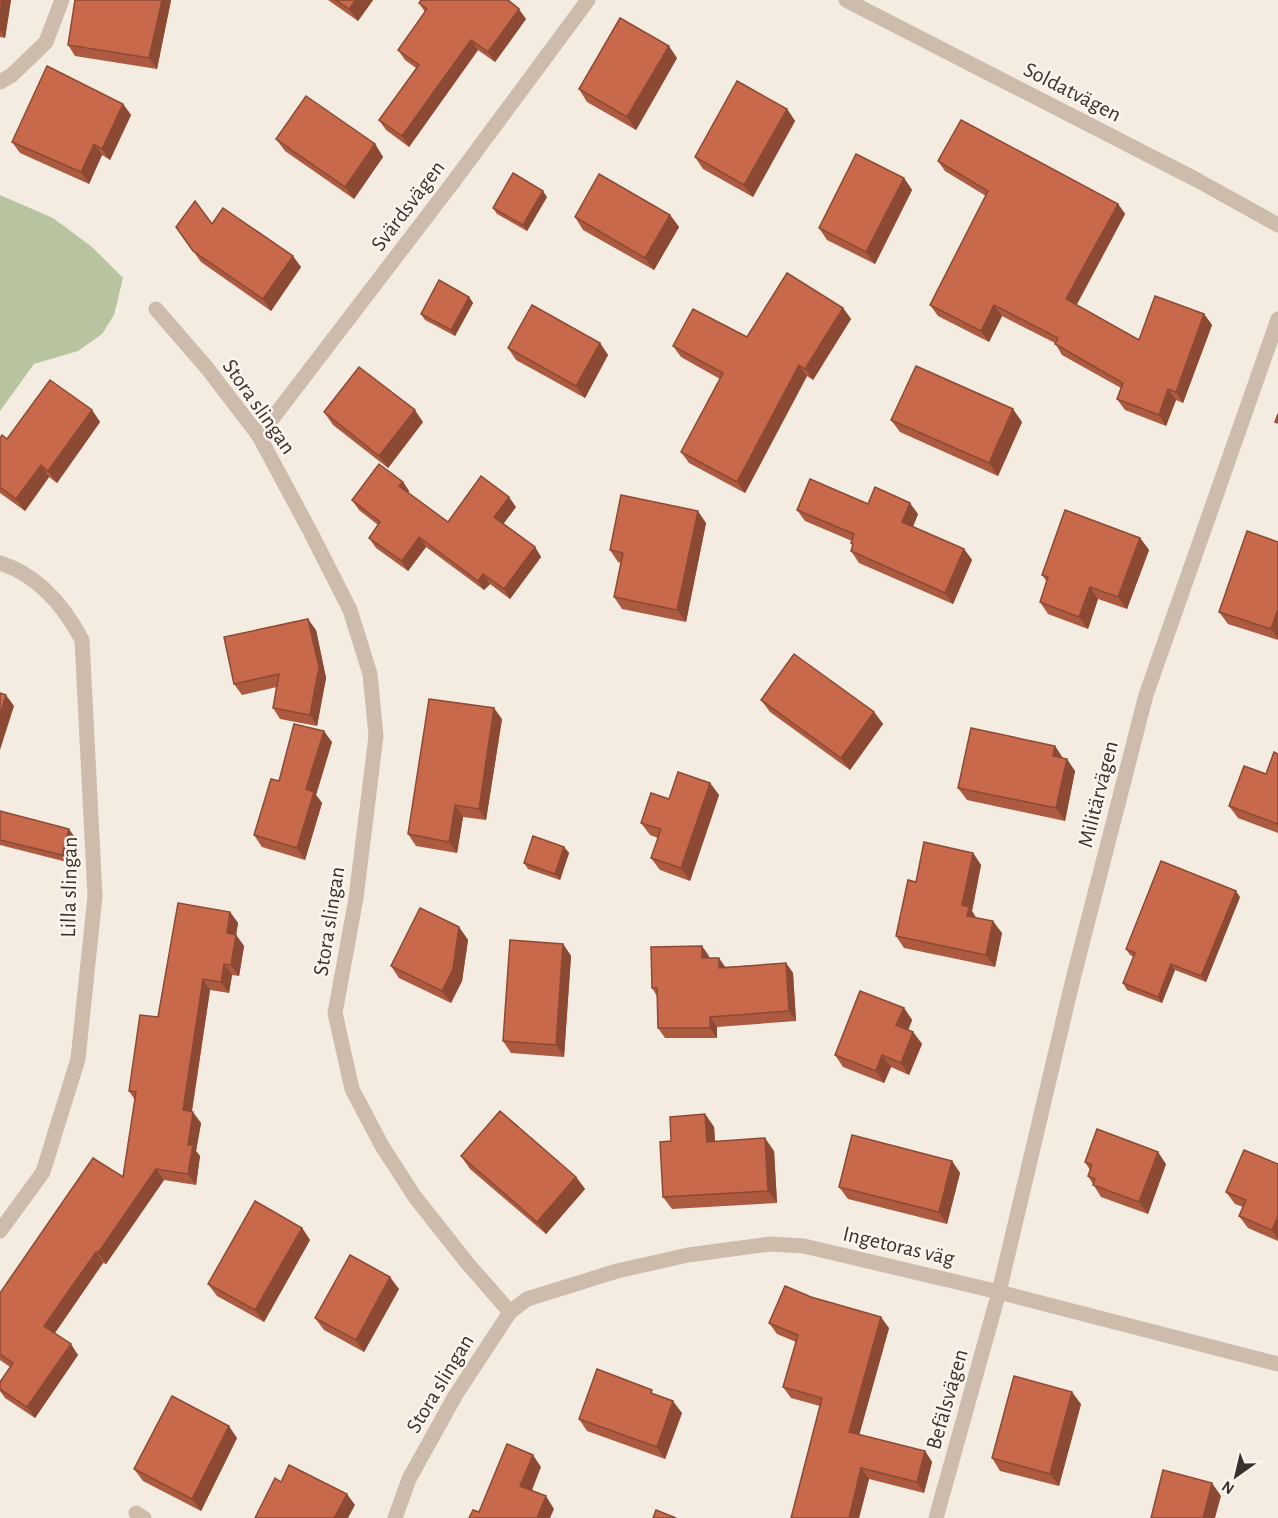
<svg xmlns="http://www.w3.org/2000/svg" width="1278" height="1518" viewBox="0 0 1278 1518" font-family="'Alegreya Sans',sans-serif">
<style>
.green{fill:#b8c4a0}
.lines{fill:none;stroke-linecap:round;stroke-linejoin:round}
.minor{stroke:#cdbbac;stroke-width:15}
.wall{fill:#ac5a40}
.shaded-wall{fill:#8c4a34}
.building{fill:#c8694b;stroke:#8c4a34;stroke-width:1.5}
.labels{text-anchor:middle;stroke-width:5;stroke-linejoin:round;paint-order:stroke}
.street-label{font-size:22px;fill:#3b302b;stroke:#fbf5ee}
</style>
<rect width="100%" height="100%" fill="#f4ebe1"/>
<path class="green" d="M0 195 53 218 92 247 123 278 114 315 102 334 78 351 34 364 0 411Z"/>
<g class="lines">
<g class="minor">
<path d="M846 0 1197 180 1278 225"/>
<path d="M0 82 12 75 46 42 62 0"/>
<path d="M156 309 207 368 259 436 311 533 350 610 370 674 376 736 356 898 335 1013 352 1089 382 1146 415 1197 468 1264 510 1312 455 1396 409 1479 395 1518"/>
<path d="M259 436 454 181 588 0"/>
<path d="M0 563C38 575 64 606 82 640L95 896 78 1059 43 1172 0 1231"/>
<path d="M510 1312 527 1299 617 1271 688 1255 770 1244 804 1246 999 1292 1278 1364"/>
<path d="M136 1513 144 1518"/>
<path d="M936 1518 999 1292 1073 979 1146 695 1278 319"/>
</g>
</g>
<g class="wall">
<path d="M0 0H11L5 38 0 37Z"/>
<path d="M171 0 157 69 75 56 68 45Z"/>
<path d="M328 0H373L358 21Z"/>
<path d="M419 3 526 19 495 62 478 50 409 147 386 130 379 120 416 68 405 60 398 50 425 12Z"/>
<path d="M677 58 636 130 587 102 579 89Z"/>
<path d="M123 104 131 115 110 160 102 155 89 184 20 153 12 142Z"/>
<path d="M787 109 795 121 753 197 703 169 695 157Z"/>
<path d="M276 139 375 144 383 157 354 199 285 151Z"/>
<path d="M938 161 1118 204 1125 214 1076 305 1139 340 1204 314 1212 325 1183 403 1176 400 1166 426 1125 410 1117 399 1121 388 1062 355 1055 343 1002 316 989 342 938 316 930 305 986 196 945 171Z"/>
<path d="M904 178 912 190 875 264 827 240 819 228Z"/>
<path d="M547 197 527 231 497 214 493 208Z"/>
<path d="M670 215 679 227 654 270 583 230 575 217Z"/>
<path d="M212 224 301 267 271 311 201 262 176 227Z"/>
<path d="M469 297 473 303 455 336 425 320 421 314Z"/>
<path d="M843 308 851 319 813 380 807 376 745 493 689 463 681 452 720 379 681 357 673 346 747 337Z"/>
<path d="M600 343 608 355 585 398 516 360 508 348Z"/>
<path d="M92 410 100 422 57 483 49 477 25 511 0 493V438L7 439Z"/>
<path d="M324 412 423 422 388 468 333 425Z"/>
<path d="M891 420 1022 422 998 476 900 432Z"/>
<path d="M403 482 409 491 408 493 448 522 516 507 503 524 535 547 541 557 510 599 490 584 484 590 426 547 408 571 376 548 369 538 378 525 359 510 352 500Z"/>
<path d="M868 504 918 514 913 527 964 549 972 560 953 604 859 563 851 551 853 546 851 543 852 541 805 521 797 510Z"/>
<path d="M706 523 686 622 622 609 614 597 621 563 618 562 610 550Z"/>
<path d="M1140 538 1149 550 1127 609 1098 599 1088 629 1048 614 1040 602 1047 582 1042 575Z"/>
<path d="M1278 542V640L1228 624 1219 612Z"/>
<path d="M316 630 326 678 317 726 280 719 273 708 277 687 242 695 234 684Z"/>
<path d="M761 700 874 712 883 724 850 770 770 712Z"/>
<path d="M502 719 486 820 463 817 457 853 416 846 408 834Z"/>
<path d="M332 742 316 795 322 803 305 860 262 847 254 835 279 781Z"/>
<path d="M1055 746 1063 758 1075 771 1065 821 967 800 958 788Z"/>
<path d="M1278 754V833L1238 818 1229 806 1266 774Z"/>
<path d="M710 783 719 795 690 881 660 870 651 858 658 838 650 835 641 823 669 799Z"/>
<path d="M0 811 74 836 67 862 0 845Z"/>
<path d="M564 847 569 853 560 880 528 869 524 863Z"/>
<path d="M973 853 981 865 972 911 976 918 1002 933 995 967 904 948 896 936 916 882Z"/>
<path d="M1240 897 1206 982 1175 970 1162 1003 1127 990 1123 983 1134 957 1130 955 1126 949Z"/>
<path d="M230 912 238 923 236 935 244 946 239 976 232 975 229 993 210 990 192 1112 201 1123 196 1151 200 1156 196 1185 164 1180 106 1264 103 1263 55 1333 78 1355 35 1418 5 1398 0 1391V1382L10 1367 0 1360V1293L123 1177 135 1100 129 1091 158 1017Z"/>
<path d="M459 927 468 940 462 981 451 1003 399 978 391 966Z"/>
<path d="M563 944 571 956 564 1057 511 1053 503 1041Z"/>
<path d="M709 956V958L725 967 786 963 793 973 796 1021 717 1027V1038H665L658 1028 657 996 652 988Z"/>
<path d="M904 1008 912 1020 908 1030 913 1032 922 1044 909 1075 891 1067 884 1083 843 1067 835 1055Z"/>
<path d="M705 1114 714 1127 715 1141 774 1151 777 1203 672 1209 663 1197 671 1141Z"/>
<path d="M461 1156 576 1177 585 1189 546 1234 470 1169Z"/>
<path d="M952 1161 960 1173 947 1224 848 1199 839 1187Z"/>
<path d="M1085 1162 1166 1164 1148 1214 1101 1197 1088 1176 1090 1170Z"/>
<path d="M1278 1164V1241L1248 1228 1239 1216 1243 1207 1235 1204 1226 1192Z"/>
<path d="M302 1228 310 1240 264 1322 217 1296 208 1284Z"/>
<path d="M399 1289 364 1352 324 1330 315 1318Z"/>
<path d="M769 1323 889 1328 859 1435 925 1451 932 1462 924 1493 869 1479 859 1518H791L820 1406 791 1398 783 1387 796 1342 777 1334Z"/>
<path d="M656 1395 682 1413 665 1459 587 1431 579 1419Z"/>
<path d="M1081 1404 1059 1486 1000 1471 992 1458Z"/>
<path d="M237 1438 201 1511 143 1481 134 1469Z"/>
</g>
<g class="shaded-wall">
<path d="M1 0H11L5 38 0 30V10Z"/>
<path d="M162 0H171L157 69 149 58Z"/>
<path d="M356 0H373L358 21 349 9Z"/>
<path d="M519 9 526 19 495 62 488 52Z"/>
<path d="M471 40 478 50 409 147 402 136Z"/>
<path d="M669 46 677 58 636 130 627 117Z"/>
<path d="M123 104 131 115 110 160 102 149Z"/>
<path d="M787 109 795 121 753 197 744 185Z"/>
<path d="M94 144 102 155 89 184 81 172Z"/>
<path d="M375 144 383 157 354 199 345 187Z"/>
<path d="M904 178 912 190 875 264 866 252Z"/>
<path d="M543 191 547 197 527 231 523 225Z"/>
<path d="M1118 204 1125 214 1074 310 1066 299Z"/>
<path d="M670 215 679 227 654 270 645 258Z"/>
<path d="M293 256 301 267 271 311 263 299Z"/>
<path d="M469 297 473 303 455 336 451 330Z"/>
<path d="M994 305 1002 316 989 342 981 331Z"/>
<path d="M843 308 851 319 813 380 805 369Z"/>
<path d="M1204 314 1212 325 1183 403 1176 392Z"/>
<path d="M600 343 608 355 585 398 576 386Z"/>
<path d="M799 365 807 376 745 493 737 482Z"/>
<path d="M1168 389 1176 400 1166 426 1159 415Z"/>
<path d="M1013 409 1022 422 998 476 989 463Z"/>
<path d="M92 410 100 422 57 483 48 471Z"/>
<path d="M415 410 423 422 388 468 379 456Z"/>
<path d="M41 465 49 477 25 511 16 499Z"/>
<path d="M403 482 409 491 406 496 399 486Z"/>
<path d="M509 497 516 507 501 527 494 517Z"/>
<path d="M910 503 918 514 910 533 902 522Z"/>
<path d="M698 511 706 523 686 622 677 610Z"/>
<path d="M419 537 426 547 408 571 402 561Z"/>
<path d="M1140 538 1149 550 1127 609 1118 597Z"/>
<path d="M535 547 541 557 510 599 504 589Z"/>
<path d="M964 549 972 560 953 604 945 593Z"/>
<path d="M483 574 490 584 484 590 478 581Z"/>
<path d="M1090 587 1098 599 1088 629 1079 617Z"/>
<path d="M1278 609V639L1271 629Z"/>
<path d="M308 619 316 630 326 678 317 726 310 715Z"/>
<path d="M6 695 14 706 0 750V716Z"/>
<path d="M494 708 502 719 486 820 479 809Z"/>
<path d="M874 712 883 724 850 770 841 758Z"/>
<path d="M324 731 332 742 316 795 322 803 305 860 297 848 306 789Z"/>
<path d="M1055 746 1063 759 1053 756Z"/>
<path d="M1067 759 1075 771 1065 821 1056 808Z"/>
<path d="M710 783 719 795 690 881 681 868Z"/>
<path d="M455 805 463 817 457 853 449 842Z"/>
<path d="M69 829 74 836 67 862 62 855Z"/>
<path d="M564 847 569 853 560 880 555 874Z"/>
<path d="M973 853 981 865 972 911 977 919 967 916 962 905Z"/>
<path d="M1236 891 1240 897 1206 982 1201 976Z"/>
<path d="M230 912 238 923 236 935 244 946 239 976 231 965 227 933Z"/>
<path d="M993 921 1002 933 995 967 986 955Z"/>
<path d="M459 927 468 940 462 981 451 1003 442 991Z"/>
<path d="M563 944 571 956 564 1057 556 1045Z"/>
<path d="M702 946 709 956 710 969 702 958Z"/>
<path d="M719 958 726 968H719Z"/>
<path d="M786 963 793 973 796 1021 789 1011Z"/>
<path d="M224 964 232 975 229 993 221 982Z"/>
<path d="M1171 964 1175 970 1162 1003 1158 997Z"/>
<path d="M203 979 210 990 190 1122 183 1110Z"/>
<path d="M904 1008 912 1020 905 1038 896 1025Z"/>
<path d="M710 1017 717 1027V1038L710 1028Z"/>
<path d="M913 1032 922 1044 909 1075 901 1063Z"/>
<path d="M882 1055 891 1067 884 1083 876 1071Z"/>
<path d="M193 1112 201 1123 196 1151 200 1156 196 1185 188 1174V1145Z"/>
<path d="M705 1114 714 1127 716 1154 707 1142Z"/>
<path d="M765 1138 774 1151 777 1203 768 1191Z"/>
<path d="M1158 1152 1166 1164 1148 1214 1139 1202Z"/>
<path d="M952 1161 960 1173 947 1224 939 1212Z"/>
<path d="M156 1169 164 1180 106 1264 98 1253Z"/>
<path d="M576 1177 585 1189 546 1234 537 1222Z"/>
<path d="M1278 1216V1239L1272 1230Z"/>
<path d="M302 1228 310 1240 264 1322 255 1310Z"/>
<path d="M96 1252 103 1263 52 1337 44 1326Z"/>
<path d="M390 1277 399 1289 364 1352 356 1340Z"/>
<path d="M881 1317 889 1328 857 1443 849 1432Z"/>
<path d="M71 1344 78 1355 35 1418 27 1407Z"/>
<path d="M1072 1392 1081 1404 1059 1486 1050 1474Z"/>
<path d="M673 1401 682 1413 665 1459 657 1447Z"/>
<path d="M229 1426 237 1438 201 1511 192 1499Z"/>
<path d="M925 1451 932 1462 924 1493 917 1482Z"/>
<path d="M533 1455 541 1467 529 1498 520 1486Z"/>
<path d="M861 1468 869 1479 859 1518H849Z"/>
<path d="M1212 1483 1221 1496 1215 1518H1203Z"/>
<path d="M347 1494 355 1505 348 1518H334Z"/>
<path d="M546 1496 554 1509 550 1518H537Z"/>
</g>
<g class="building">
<path d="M75 0H162L149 58 68 45Z"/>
<path d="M336 0H356L349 9Z"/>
<path d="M421 0H508L519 9 488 52 471 40 402 136 379 120 419 65 398 50 427 9 419 3Z"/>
<path d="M620 18 669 46 627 117 579 89Z"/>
<path d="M47 66 123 104 102 149 94 144 81 172 12 142Z"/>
<path d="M737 81 787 109 744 185 695 157Z"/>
<path d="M306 96 375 144 345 187 276 139Z"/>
<path d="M961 120 1118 204 1066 299 1139 340 1155 296 1204 314 1176 392 1168 389 1159 415 1117 399 1123 383 1055 344 1058 338 994 305 981 331 930 305 988 191 938 161Z"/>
<path d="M856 154 904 178 866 252 819 228Z"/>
<path d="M513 173 543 191 523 225 493 208Z"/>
<path d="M599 174 670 215 645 258 575 217Z"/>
<path d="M195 201 212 224 223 208 293 256 263 299 193 251 176 227Z"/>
<path d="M787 273 843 308 805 369 799 365 737 482 681 452 723 373 673 346 693 309 747 337Z"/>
<path d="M439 280 469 297 451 330 421 314Z"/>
<path d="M532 305 600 343 576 386 508 348Z"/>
<path d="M916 366 1013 409 989 463 891 420Z"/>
<path d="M359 367 415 410 379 456 324 412Z"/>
<path d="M50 380 92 410 48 471 41 465 16 499 0 487V438L2 435 7 439Z"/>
<path d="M1278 414V423L1275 422Z"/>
<path d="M379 464 403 482 399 486 448 522 481 476 509 497 494 517 535 547 504 589 483 574 478 581 419 537 402 561 369 538 380 522 352 500Z"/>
<path d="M810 479 868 504 875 487 910 503 902 522 964 549 945 593 851 551 853 544 851 543 854 534 797 510Z"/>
<path d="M621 495 698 511 677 610 614 597 623 553 610 550Z"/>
<path d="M1065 510 1140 538 1118 597 1090 587 1079 617 1040 602 1048 577 1042 575Z"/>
<path d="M1247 531 1278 542V609L1271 629 1219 612Z"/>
<path d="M308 619 319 667 310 715 273 708 279 674 234 684 224 637Z"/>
<path d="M794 654 874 712 841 758 761 700Z"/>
<path d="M0 693 6 695 0 716Z"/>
<path d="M429 699 494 708 479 809 455 805 449 842 408 834Z"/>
<path d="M294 724 324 731 306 789 314 792 297 848 254 835 271 779 279 781Z"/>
<path d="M971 728 1055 746 1053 756 1067 759 1056 808 958 788Z"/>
<path d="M1274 752 1278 754V824L1229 806 1244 766 1266 774Z"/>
<path d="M678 772 710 783 681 868 651 858 661 829 641 823 651 793 669 799Z"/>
<path d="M0 811 69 829 62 855 0 840Z"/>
<path d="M533 836 564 847 555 874 524 863Z"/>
<path d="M924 842 973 853 962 905 969 907 967 916 993 921 986 955 896 936 908 880 916 882Z"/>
<path d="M1161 861 1236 891 1201 976 1171 964 1158 997 1123 983 1135 953 1126 949Z"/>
<path d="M178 903 230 912 227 933 236 935 231 965 224 964 221 982 203 979 183 1110 193 1112 188 1145H193L188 1174 156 1169 98 1253 96 1252 44 1326 71 1344 27 1407 0 1389V1382L13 1363 0 1354V1293L93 1158 123 1177 136 1092 129 1091 140 1015 158 1017Z"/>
<path d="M420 908 459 927 453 969 442 991 391 966Z"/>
<path d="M510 940 563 944 556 1045 503 1041Z"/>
<path d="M702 946V958H719V968L786 963 789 1011 710 1017V1028H658L657 988H652L651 947Z"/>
<path d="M860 991 904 1008 896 1025 913 1032 901 1063 882 1055 876 1071 835 1055Z"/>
<path d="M500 1111 576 1177 537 1222 461 1156Z"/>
<path d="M705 1114 707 1142 765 1138 768 1191 663 1197 660 1142 671 1141 670 1117Z"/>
<path d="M1097 1129 1158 1152 1139 1202 1093 1185 1095 1179 1088 1176 1092 1165 1085 1162Z"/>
<path d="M852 1135 952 1161 939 1212 839 1187Z"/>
<path d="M1244 1150 1278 1164V1216L1272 1230 1239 1216 1246 1200 1226 1192Z"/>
<path d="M255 1201 302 1228 255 1310 208 1284Z"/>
<path d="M350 1255 390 1277 356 1340 315 1318Z"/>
<path d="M785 1286 811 1297 881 1317 849 1432 925 1451 917 1482 861 1468 849 1518H791L822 1398 783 1387 798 1335 769 1323Z"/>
<path d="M597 1369 652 1390 651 1393 673 1401 657 1447 579 1419Z"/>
<path d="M1014 1376 1072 1392 1050 1474 992 1458Z"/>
<path d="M172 1396 229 1426 192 1499 134 1469Z"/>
<path d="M507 1444 533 1455 520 1486 546 1496 537 1518H469L473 1510 479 1512Z"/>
<path d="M289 1465 347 1494 334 1518H255L275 1478 281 1482Z"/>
<path d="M1163 1470 1212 1483 1203 1518H1151Z"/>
<path d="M656 1510 676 1518H653Z"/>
</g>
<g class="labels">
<g class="street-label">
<text transform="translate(1073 91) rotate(27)" y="8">Soldatvägen</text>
<text transform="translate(407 205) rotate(-53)" y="8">Svärdsvägen</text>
<text transform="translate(260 406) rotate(55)" y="8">Stora slingan</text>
<text transform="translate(1097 794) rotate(-76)" y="8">Militärvägen</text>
<text transform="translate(68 887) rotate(-89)" y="8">Lilla slingan</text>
<text transform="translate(328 921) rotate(-81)" y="8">Stora slingan</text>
<text transform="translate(899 1245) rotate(13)" y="8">Ingetoras väg</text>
<text transform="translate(439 1383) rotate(-59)" y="8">Stora slingan</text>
<text transform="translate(946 1399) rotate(-74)" y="8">Befälsvägen</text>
</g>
</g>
<g transform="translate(1236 1476) rotate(214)" stroke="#fbf5ee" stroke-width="4.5" paint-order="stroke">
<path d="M0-4.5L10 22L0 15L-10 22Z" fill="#3b302b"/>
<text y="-9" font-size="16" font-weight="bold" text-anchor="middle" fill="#3b302b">N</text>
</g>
</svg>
